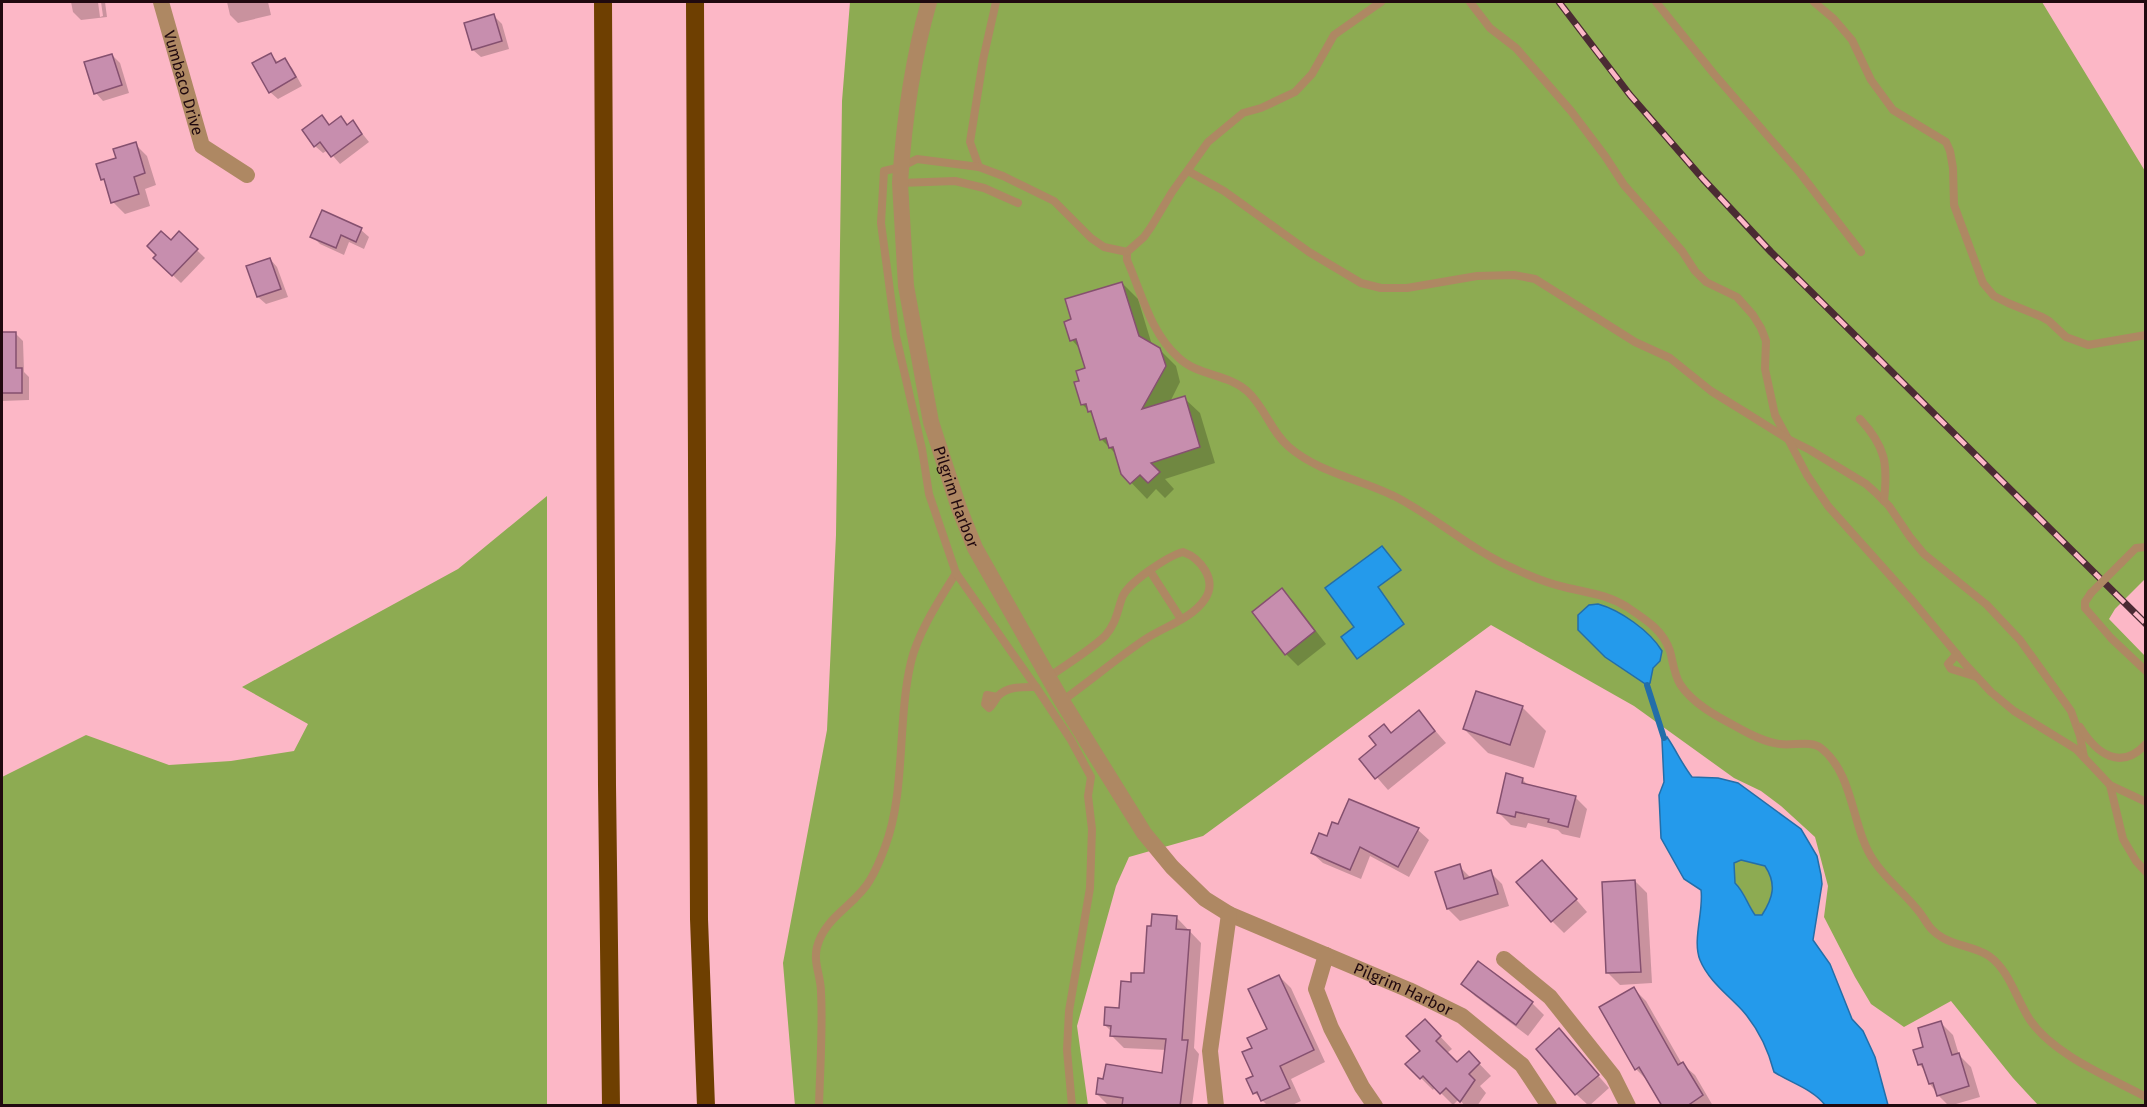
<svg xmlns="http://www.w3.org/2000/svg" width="2147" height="1107" viewBox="0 0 2147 1107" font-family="'Fira Sans',sans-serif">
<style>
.green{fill:#8dab52}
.water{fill:#249aeb;stroke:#236ea9;stroke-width:1.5;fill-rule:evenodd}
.shadow{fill:#0003}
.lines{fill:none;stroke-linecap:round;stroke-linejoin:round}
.stream{stroke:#236ea9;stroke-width:6}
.building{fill:#c78eae;stroke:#85506f;stroke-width:1.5}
.service{stroke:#ae8863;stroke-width:8}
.minor{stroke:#ae8863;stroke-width:16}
.motorway{stroke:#6e3f01;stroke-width:18}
.rail-casing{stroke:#4b2b33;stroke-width:7}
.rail{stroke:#fcb7c6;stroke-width:4.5;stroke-dasharray:14;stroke-linecap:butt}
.service-bridge{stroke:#ae8863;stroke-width:8}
.labels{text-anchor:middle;stroke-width:6;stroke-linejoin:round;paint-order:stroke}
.street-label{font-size:16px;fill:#20090f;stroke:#fcb7c6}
</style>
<rect width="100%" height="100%" fill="#fcb7c6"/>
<g class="green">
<path d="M850 2H2042L2145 171V579L2115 609 2109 619 2145 656V1105H2038L2013 1078 1951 1001 1904 1027 1871 1004 1855 977 1824 917 1828 886 1815 837 1781 806 1761 791 1734 778 1634 706 1491 625 1203 836 1129 857 1116 886 1077 1026 1088 1105 795 1106 783 963 827 730 836 535 842 101Z"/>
<path d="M547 496V1105H2V777L86 735 169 765 231 761 294 751 308 724 242 687 458 569Z"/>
<path d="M1741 860 1765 866C1777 885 1773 898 1762 915H1755C1748 904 1745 893 1735 883L1734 863Z"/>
</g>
<g class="water">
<path d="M1382 546 1401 570 1378 587 1404 624 1357 659 1341 637 1354 627 1325 588Z"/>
<path d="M1598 604C1620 610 1650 631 1662 651L1660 661 1653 668 1650 683 1647 685 1605 657 1578 630V615L1589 605Z"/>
<path d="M1667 737C1676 750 1682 764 1692 777L1718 778 1738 783 1801 829 1817 856 1821 875 1822 884 1813 940 1830 964 1852 1019 1863 1031 1875 1057 1888 1105H1825C1813 1089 1791 1083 1774 1072 1768 1049 1758 1028 1742 1010 1728 995 1708 980 1700 960 1692 940 1704 911 1701 890L1684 879 1661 838 1659 795 1664 782 1662 740ZM1741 860 1765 866C1777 884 1773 898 1762 915H1755C1747 904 1745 893 1735 883L1734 863Z"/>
</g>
<g class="shadow">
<path d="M71 2H98L100 17 103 16 101 2H105L107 17 81 20 73 12Z"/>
<path d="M227 2H268L271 15 238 23 230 15Z"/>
<path d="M494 16 502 24 509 49 481 57 473 50Z"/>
<path d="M112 55 120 63 129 93 103 101 96 93Z"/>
<path d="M271 55 279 63 284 60 292 68 302 86 278 99 270 92Z"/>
<path d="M322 117 330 126 341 118 348 126 353 122 369 142 340 164 328 150 323 153 315 146Z"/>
<path d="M135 144 147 156 156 185 145 189 150 206 125 214 113 202 107 184 103 179 118 159Z"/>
<path d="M323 212 361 230 369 237 364 249 349 242 344 255 320 244 312 236Z"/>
<path d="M179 233 205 258 181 283 155 258Z"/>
<path d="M270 259 277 267 288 297 266 304 258 297Z"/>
<path d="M1122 283 1138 299 1152 345 1160 350 1176 366 1180 382 1170 402 1184 398 1200 413 1215 463 1165 479 1174 489 1165 498 1156 489 1147 499 1122 473 1116 454 1101 439 1094 416 1082 404 1081 382 1087 369 1081 350 1072 340Z"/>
<path d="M2 334H16L23 341 24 372 29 377V400L2 401Z"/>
<path d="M1282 590 1294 602 1326 644 1298 666 1286 654Z"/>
<path d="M1522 707 1546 731 1534 768 1488 753 1464 729Z"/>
<path d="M1419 712 1446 743 1388 790 1361 759Z"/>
<path d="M1522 779 1530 787 1575 797 1587 809 1580 838 1562 834 1558 830 1528 823 1526 828 1511 825 1499 813Z"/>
<path d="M1418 830 1429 840 1409 877 1370 856 1361 879 1323 863 1312 853 1327 838Z"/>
<path d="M1459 866 1471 878 1490 872 1502 884 1509 906 1460 921 1448 909Z"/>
<path d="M1554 874 1587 912 1564 933 1552 921Z"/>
<path d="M1635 881 1647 893 1652 983 1620 985 1608 973Z"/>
<path d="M1176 917 1201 943 1194 1048 1199 1054 1192 1106H1109L1097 1094 1164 1074 1167 1050 1124 1048 1112 1036V1032L1105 1025 1120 1010 1132 983 1145 975Z"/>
<path d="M1279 976 1291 988 1325 1062 1291 1079 1301 1101 1290 1106H1268L1255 1093 1253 1048 1269 1030Z"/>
<path d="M1463 984 1532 1003 1544 1015 1528 1036 1475 996Z"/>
<path d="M1634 989 1646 1001 1682 1064 1695 1075 1713 1106H1664L1648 1081 1636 1069Z"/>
<path d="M1941 1023 1953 1035 1959 1055 1971 1067 1980 1097 1949 1106 1938 1095 1930 1084 1926 1072 1919 1064Z"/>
<path d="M1559 1031 1609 1088 1589 1106 1576 1094Z"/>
<path d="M1437 1033 1452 1049 1447 1053 1457 1064 1469 1053 1491 1076 1480 1086 1486 1093 1477 1106H1465L1459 1099 1453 1105 1435 1087 1433 1090 1421 1078 1422 1051Z"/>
</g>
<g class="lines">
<path class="stream" d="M1647 685 1664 738"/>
</g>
<g class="building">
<path d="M494 14 502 41 472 50 464 23Z"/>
<path d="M271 53 276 63 285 58 296 77 269 93 252 63Z"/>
<path d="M112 54 122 85 94 94 84 62Z"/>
<path d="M322 115 329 125 341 116 347 125 353 120 362 134 331 157 320 142 314 147 302 130Z"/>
<path d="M136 142 145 173 134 177 139 194 111 203 104 179 101 180 96 164 116 158 113 149Z"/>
<path d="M322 210 362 228 356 242 341 235 336 248 310 237Z"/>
<path d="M161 231 171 240 179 231 198 249 172 276 153 258 156 255 147 246Z"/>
<path d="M270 258 281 289 257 297 246 266Z"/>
<path d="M1122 282 1139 336 1160 348 1166 366 1142 409 1185 396 1200 447 1151 463 1160 472 1148 483 1140 475 1130 484 1121 474 1113 447 1109 448 1106 438 1100 440 1091 411 1088 412 1086 404 1081 405 1074 382 1079 381 1076 371 1085 368 1076 339 1070 341 1064 322 1071 319 1065 299Z"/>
<path d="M2 332H16V368H22V393H2Z"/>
<path d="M1282 588 1315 631 1285 655 1252 612Z"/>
<path d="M1476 691 1523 706 1510 745 1463 729Z"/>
<path d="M1419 710 1435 731 1375 779 1359 759 1376 745 1369 736 1384 724 1391 733Z"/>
<path d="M1506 773 1523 778 1522 783 1576 796 1568 827 1548 822 1549 819 1516 812 1515 817 1497 813Z"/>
<path d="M1349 799 1419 828 1398 867 1360 847 1350 870 1311 853 1319 833 1327 836 1332 822 1338 824Z"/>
<path d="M1542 860 1577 899 1551 922 1516 882Z"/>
<path d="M1460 864 1464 879 1491 870 1498 894 1447 909 1435 872Z"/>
<path d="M1635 880 1641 972 1606 973 1602 882Z"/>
<path d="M1152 914 1177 916 1176 929 1190 930 1182 1040H1188L1182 1090 1180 1106H1122L1123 1098 1096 1094 1098 1078 1103 1079 1106 1064 1162 1073 1166 1039 1110 1036 1111 1026 1104 1025 1105 1007 1119 1008 1121 981 1131 982V973H1144L1147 926H1151Z"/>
<path d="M1478 961 1533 1002 1516 1025 1461 984Z"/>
<path d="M1279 975 1314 1050 1280 1066 1290 1088 1261 1101 1257 1092 1253 1094 1246 1079 1253 1076 1242 1052 1252 1048 1247 1038 1267 1029 1248 989Z"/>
<path d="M1634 987 1678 1065 1683 1062 1703 1095 1687 1106H1662L1639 1067 1635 1070 1599 1007Z"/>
<path d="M1425 1019 1441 1036 1436 1041 1457 1062 1469 1051 1480 1063 1469 1074 1475 1080 1460 1102 1446 1088 1440 1094 1423 1076 1420 1079 1405 1064 1420 1051 1406 1036Z"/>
<path d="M1941 1021 1952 1055 1959 1053 1969 1086 1937 1096 1933 1083 1929 1084 1922 1064 1918 1065 1913 1050 1923 1047 1918 1028Z"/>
<path d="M1559 1028 1599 1075 1575 1095 1536 1049Z"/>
</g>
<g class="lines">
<g class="service">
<path d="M1470 2 1490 28 1516 48 1571 111 1605 156 1624 185 1682 251 1695 271 1706 282 1737 297 1753 315 1761 328 1766 341 1765 369 1775 415 1788 439 1810 450 1866 484 1875 492 1889 506 1910 537 1924 554 1987 605 2002 621 2020 640 2071 711 2080 736 2084 757"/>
<path d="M1656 2 1714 74 1800 173 1861 252"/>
<path d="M1814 2 1834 19 1852 40 1871 80 1893 110 1946 142 1950 151 1953 168 1954 205 1983 283 1994 296 2008 303 2042 317 2049 321 2066 337 2088 345 2146 335"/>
<path d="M979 167 970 142 983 60 996 2"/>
<path d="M1188 171 1224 191 1309 252 1361 283 1381 288H1407L1477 276 1514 275 1535 279 1635 342 1670 358 1711 391 1788 439 1807 475 1828 506 1912 600 1965 664 1991 692 2014 711 2076 749 2110 785 2123 839 2136 861 2146 872"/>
<path d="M900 183 955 181 984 188 1018 203"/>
<path d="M1127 252V260C1142 294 1150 332 1179 358 1198 376 1228 374 1247 391 1265 407 1271 432 1289 447 1319 473 1361 479 1396 497 1437 518 1472 551 1515 569 1532 577 1550 584 1568 588 1590 593 1608 595 1627 607 1645 619 1663 630 1670 651 1673 662 1674 674 1680 684 1692 703 1716 716 1735 726 1749 734 1764 742 1780 744 1793 746 1811 740 1821 748 1855 775 1851 828 1874 861 1886 879 1902 891 1916 908 1927 920 1927 929 1943 938 1957 946 1976 947 1989 956 2010 971 2016 999 2030 1020 2054 1055 2109 1077 2146 1097"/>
<path d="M1127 252 1144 237 1151 227 1172 192 1208 142 1243 113 1261 108 1295 92 1312 74 1334 35 1381 2"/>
<path d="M1860 419C1886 447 1888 464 1884 501"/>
<path d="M2121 563 2136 548 2146 547"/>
<path d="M1150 571 1181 619"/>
<path d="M2091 593 2085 602V608L2111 638 2146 671"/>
<path d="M1957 654 1948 664 1951 669 1977 677"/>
<path d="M1049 677C1067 664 1089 651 1105 636 1116 624 1117 612 1122 598 1127 583 1168 556 1183 552 1200 558 1218 580 1205 599 1192 619 1163 627 1144 640 1116 659 1090 681 1062 701"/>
<path d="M997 697 987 695 985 704 989 708C993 705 995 700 998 696 1008 686 1023 687 1036 687"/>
<path d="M2080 727C2096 753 2120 772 2146 744"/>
<path d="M2110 785 2146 802"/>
<path d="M819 1106C820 1068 823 1029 821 992 821 976 813 963 817 947 825 916 856 905 870 880 876 870 881 858 885 847 906 792 897 721 911 662 918 632 940 599 956 573"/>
<path d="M1072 1106 1067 1050 1069 1011 1090 888 1092 829 1088 796 1091 777 1071 740 1036 687 956 573 929 494 922 449 896 336 881 223 884 171 901 167 917 159 979 167 1003 176 1054 201 1091 238 1104 247 1127 252"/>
</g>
<g class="minor">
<path id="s1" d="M161 2 202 146 247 175"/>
<path id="s2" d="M929 2C912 61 904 121 900 183L906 286 931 422 959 508 975 548 1062 701 1144 833 1172 867 1205 899 1229 914 1409 990 1462 1016 1522 1065 1549 1106"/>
<path d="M1326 955 1316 989 1331 1028 1362 1087 1375 1106"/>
<path d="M1504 959 1550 997 1613 1076 1628 1106"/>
<path d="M1216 1106 1210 1051 1229 914"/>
</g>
<g class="motorway">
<path d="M603 2 607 785 611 1106"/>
<path d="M695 2 699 919 706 1106"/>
</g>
<g class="rail-casing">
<path id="rail" d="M1559 2 1630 95 1703 179 1771 252 2146 624"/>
</g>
<use href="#rail" class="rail"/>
<path class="service-bridge" d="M2091 593 2121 563"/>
</g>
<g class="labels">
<g class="street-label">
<text dy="6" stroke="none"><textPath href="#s1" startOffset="84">Vumbaco Drive</textPath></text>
<text dy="6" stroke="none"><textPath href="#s2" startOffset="504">Pilgrim Harbor</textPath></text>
<text dy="6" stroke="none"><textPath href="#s2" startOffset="1198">Pilgrim Harbor</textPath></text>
</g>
</g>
<rect width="2147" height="1107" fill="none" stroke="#20090f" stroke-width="6"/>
</svg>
